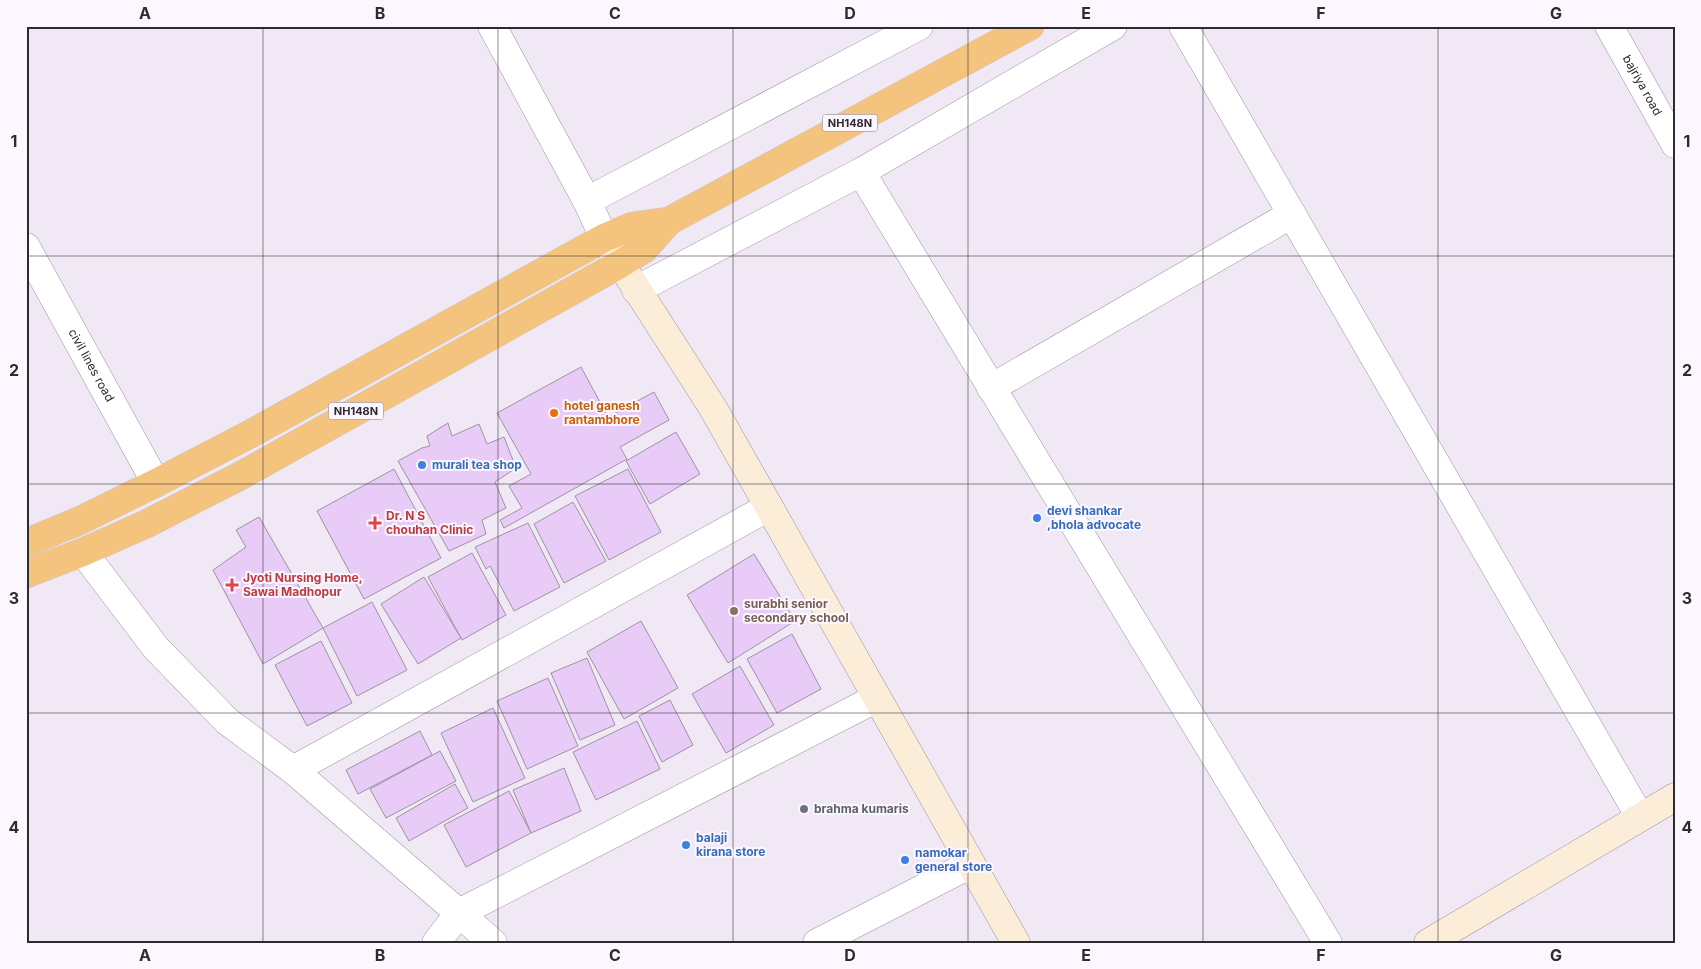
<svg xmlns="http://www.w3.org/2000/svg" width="1701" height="969" viewBox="0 0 1701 969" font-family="Inter,sans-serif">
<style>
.building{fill:#e9cbf8;stroke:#9c94a0}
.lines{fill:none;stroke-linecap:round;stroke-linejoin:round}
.street-casing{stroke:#9e96a2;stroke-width:29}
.secondary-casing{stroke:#9e96a2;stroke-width:29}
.highway-casing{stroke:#cdcccd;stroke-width:29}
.street{stroke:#fff;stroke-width:28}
.secondary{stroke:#fcedd8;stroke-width:28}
.highway{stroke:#f4c37d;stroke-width:28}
.grid{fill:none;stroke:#2e2b30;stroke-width:1;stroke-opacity:0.55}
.food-dot{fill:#e8710a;stroke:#fcf7ff;stroke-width:2}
.shop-dot{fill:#3f7fe0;stroke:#fcf7ff;stroke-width:2}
.health-dot{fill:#e0444e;stroke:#fcf7ff;stroke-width:2}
.education-dot{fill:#8d6e63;stroke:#fcf7ff;stroke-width:2}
.worship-dot{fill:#6b7280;stroke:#fcf7ff;stroke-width:2}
.labels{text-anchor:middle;stroke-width:4;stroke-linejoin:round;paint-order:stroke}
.shield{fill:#fcf7ff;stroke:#6c686e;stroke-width:1}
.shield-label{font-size:11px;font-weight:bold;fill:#2e2b30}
.street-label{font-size:12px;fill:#2e2b30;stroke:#fcf7ff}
.food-label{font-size:12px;font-weight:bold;fill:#c56008;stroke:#fcf7ff;text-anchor:start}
.shop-label{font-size:12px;font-weight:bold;fill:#366cbe;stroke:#fcf7ff;text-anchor:start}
.health-label{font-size:12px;font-weight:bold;fill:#be3a42;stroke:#fcf7ff;text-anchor:start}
.education-label{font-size:12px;font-weight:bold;fill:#785e54;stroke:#fcf7ff;text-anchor:start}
.worship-label{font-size:12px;font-weight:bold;fill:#5b616d;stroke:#fcf7ff;text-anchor:start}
.neatline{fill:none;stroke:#2e2b30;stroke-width:2}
.grid-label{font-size:16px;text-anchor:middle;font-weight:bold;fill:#2e2b30}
</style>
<rect width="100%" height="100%" fill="#f1e8f6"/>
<g class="building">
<path d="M581 367 608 417 654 392 669 420 620 447 627 459 504 528 500 520 522 508 509 486 531 474 497 413Z"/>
<path d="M448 423 452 436 479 424 487 444 504 437 516 468 495 482 506 508 482 520 486 534 449 551 398 461 422 448 430 446 427 436Z"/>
<path d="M676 432 700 474 650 504 626 461Z"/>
<path d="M394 469 441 558 364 599 317 511Z"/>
<path d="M628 469 661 532 609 560 575 496Z"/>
<path d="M573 502 606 561 564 583 534 524Z"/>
<path d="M259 517 323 628 263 664 213 570 246 547 236 530Z"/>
<path d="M528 523 560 587 514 611 490 566 486 569 475 547Z"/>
<path d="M472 553 506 615 462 640 428 577Z"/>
<path d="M754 554 795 621 728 663 687 595Z"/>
<path d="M424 577 461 638 418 664 381 604Z"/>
<path d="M372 602 407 670 357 696 323 628Z"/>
<path d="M641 621 678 688 624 719 587 652Z"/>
<path d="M792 634 821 689 777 713 747 659Z"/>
<path d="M321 641 352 703 307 726 275 665Z"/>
<path d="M587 658 615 725 580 740 551 673Z"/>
<path d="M740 666 774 725 726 753 692 694Z"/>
<path d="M548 678 578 746 527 769 497 701Z"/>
<path d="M670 700 693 745 662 762 639 716Z"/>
<path d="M493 708 525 778 473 802 441 733Z"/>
<path d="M637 721 660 769 596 800 573 752Z"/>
<path d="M420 731 432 755 358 794 346 770Z"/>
<path d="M440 751 456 781 386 818 370 789Z"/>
<path d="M564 768 581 811 531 833 513 790Z"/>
<path d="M455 784 468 808 409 841 396 818Z"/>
<path d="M509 791 531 833 466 867 444 825Z"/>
</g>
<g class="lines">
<g class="street-casing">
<g id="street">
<path d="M492 26 587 201 604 238"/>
<path d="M1183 26 1640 817"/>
<path id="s1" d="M1609 26 1675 144"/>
<path d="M861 172 1328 943"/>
<path d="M587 201 919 26"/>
<path id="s2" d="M26 247 156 483"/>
<path d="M636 290 861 172 1113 26"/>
<path d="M991 388 1292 214"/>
<path d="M83 552 156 648 227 721 293 770 459 913 877 698"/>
<path d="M293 770 769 507"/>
<path d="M436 943 459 913 493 943"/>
<path d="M817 943 971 864"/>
</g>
</g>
<g class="secondary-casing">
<g id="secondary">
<path d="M604 238 713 408 1016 943"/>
<path d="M1428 943 1675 797"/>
</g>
</g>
<g class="highway-casing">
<g id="highway">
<path d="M26 543 81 520 156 483 252 433 604 238 633 226 669 221 1030 26"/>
<path d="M26 574 83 552 146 524 240 476 620 264 644 249 669 221"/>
</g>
</g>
<use href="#street" class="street"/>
<use href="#secondary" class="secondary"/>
<use href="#highway" class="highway"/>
</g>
<path class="grid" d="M263 26V943M498 26V943M733 26V943M968 26V943M1203 26V943M1438 26V943M26 256H1675M26 484H1675M26 713H1675"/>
<circle class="food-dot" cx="554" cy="413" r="5"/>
<g class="shop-dot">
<circle cx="422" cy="465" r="5"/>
<circle cx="1037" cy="518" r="5"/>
<circle cx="686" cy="845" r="5"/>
<circle cx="905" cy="860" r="5"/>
</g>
<g class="health-dot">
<path d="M372.5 515.5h5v5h5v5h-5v5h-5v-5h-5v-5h5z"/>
<path d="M229.5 577.5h5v5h5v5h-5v5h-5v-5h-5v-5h5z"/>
</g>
<circle class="education-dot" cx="734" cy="611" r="5"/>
<circle class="worship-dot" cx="804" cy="809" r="5"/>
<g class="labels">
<g class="shield">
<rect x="822.5" y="114.5" width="55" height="17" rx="4"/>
<rect x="328.5" y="402.5" width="55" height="17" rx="4"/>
</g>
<g class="shield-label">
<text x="850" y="127">NH148N</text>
<text x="356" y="415">NH148N</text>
</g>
<g class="street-label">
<text dy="4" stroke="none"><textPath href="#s1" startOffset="68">bajriya road</textPath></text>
<text dy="4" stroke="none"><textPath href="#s2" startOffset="135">civil lines road</textPath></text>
</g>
<g class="food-label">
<text x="564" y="410">hotel ganesh<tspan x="564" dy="14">rantambhore</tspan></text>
</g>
<g class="shop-label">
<text x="432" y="469">murali tea shop</text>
<text x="1047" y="515">devi shankar<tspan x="1047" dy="14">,bhola advocate</tspan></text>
<text x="696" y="842">balaji<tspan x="696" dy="14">kirana store</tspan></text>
<text x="915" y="857">namokar<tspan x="915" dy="14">general store</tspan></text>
</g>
<g class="health-label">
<text x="386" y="520">Dr. N S<tspan x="386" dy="14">chouhan Clinic</tspan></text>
<text x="243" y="582">Jyoti Nursing Home,<tspan x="243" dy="14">Sawai Madhopur</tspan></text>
</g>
<g class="education-label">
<text x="744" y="608">surabhi senior<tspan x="744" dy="14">secondary school</tspan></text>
</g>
<g class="worship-label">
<text x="814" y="813">brahma kumaris</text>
</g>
</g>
<rect width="1701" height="969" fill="none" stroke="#fcf7ff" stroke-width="55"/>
<rect x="28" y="28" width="1646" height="914" class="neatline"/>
<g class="grid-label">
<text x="145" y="19">A</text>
<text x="380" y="19">B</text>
<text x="615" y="19">C</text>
<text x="850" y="19">D</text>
<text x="1086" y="19">E</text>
<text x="1321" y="19">F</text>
<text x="1556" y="19">G</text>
<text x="14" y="147">1</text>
<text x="1687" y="147">1</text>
<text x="14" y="376">2</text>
<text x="1687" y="376">2</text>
<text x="14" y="604">3</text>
<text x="1687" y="604">3</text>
<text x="14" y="833">4</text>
<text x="1687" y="833">4</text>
<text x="145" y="961">A</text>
<text x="380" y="961">B</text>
<text x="615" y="961">C</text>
<text x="850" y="961">D</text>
<text x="1086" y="961">E</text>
<text x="1321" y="961">F</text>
<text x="1556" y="961">G</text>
</g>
</svg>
